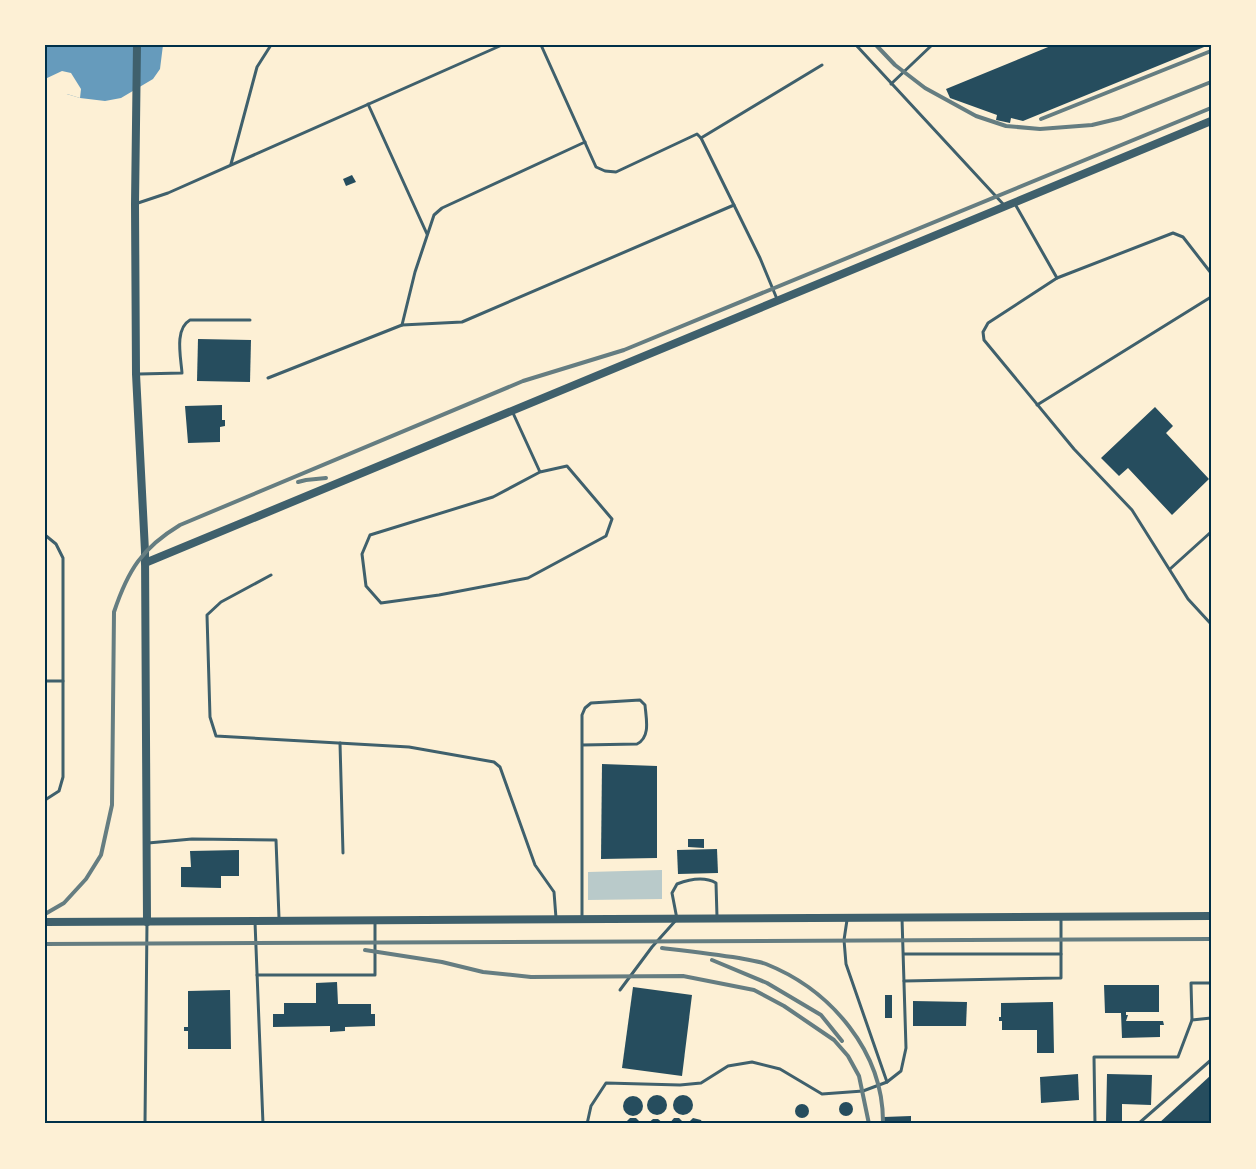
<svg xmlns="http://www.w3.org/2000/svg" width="1256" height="1169" viewBox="0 0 1256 1169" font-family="'Archivo Narrow',sans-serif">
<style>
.green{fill:#b9caca}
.water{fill:#669bbc}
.pier{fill:#fdf0d5}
.building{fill:#264d5e}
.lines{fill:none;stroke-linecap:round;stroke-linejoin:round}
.service{stroke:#3f606c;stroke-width:3}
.tertiary{stroke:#3f606c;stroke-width:8}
.rail{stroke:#657d81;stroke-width:4}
.neatline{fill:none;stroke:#003049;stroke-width:2}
</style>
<rect width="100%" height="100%" fill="#fdf0d5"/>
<path class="green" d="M662 870V899L588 900V872Z"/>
<path class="water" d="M45 45H163L160 69 153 79 121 98 105 101 80 98 60 92 45 99Z"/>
<path class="pier" d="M62 71 71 73 81 89 80 98 67 94 60 95 45 102V79Z"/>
<g class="building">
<path d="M1053 45H1209L1023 121 1011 118 1010 123 996 120 997 115 950 98 946 89Z"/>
<path d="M352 175 356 182 346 186 343 179Z"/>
<path d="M198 339 251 340 250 382 197 381Z"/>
<path d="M222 405V420H225V426L220 427V442L188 443 185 406Z"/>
<path d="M1155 407 1173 426 1166 433 1209 479 1172 515 1128 468 1119 476 1101 458Z"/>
<path d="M602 764 657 766V858L601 859Z"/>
<path d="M688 839H704V848L688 847Z"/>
<path d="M717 849 718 873 678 874 677 850Z"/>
<path d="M239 850V876H221V888L181 887V867H191L190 851Z"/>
<path d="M337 982 338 1004H371V1014H375V1026L345 1027V1031L330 1032V1026L273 1027V1014H284V1003H316V983Z"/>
<path d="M1104 985H1159V1012H1126V1015H1128L1126 1021H1163L1164 1025H1160V1037L1122 1038 1121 1013H1105Z"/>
<path d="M633 987 692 995 682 1076 622 1068Z"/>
<path d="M230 990 231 1049H188V1031H184V1027H188V991Z"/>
<rect x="885" y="995" width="7" height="23"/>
<path d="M913 1001 967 1002 966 1026H913Z"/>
<path d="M1053 1002 1054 1053H1037V1030H1002V1021H999V1017H1001V1003Z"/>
<path d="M1078 1074 1079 1100 1041 1103 1040 1077Z"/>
<path d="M1107 1074 1152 1075 1151 1105 1122 1104V1122H1106Z"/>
<path d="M1211 1075V1124H1158Z"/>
<circle cx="657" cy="1105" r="10"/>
<circle cx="683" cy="1105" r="10"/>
<circle cx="633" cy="1106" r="10"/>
<circle cx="846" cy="1109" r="7"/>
<circle cx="802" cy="1111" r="7"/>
<path d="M911 1116V1124H884V1117Z"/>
<path d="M630 1118H636L642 1124H624Z"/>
<path d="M674 1118H679L685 1124H669Z"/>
<path d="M693 1118 701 1120 703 1124H687Z"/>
<path d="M653 1119H658L664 1124H647Z"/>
</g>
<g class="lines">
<g class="service">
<path d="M541 45 596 167 605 171 616 172 697 134 701 138 760 258 777 299"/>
<path d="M856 45 1004 205"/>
<path d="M891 84 932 45"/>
<path d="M368 104 427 234"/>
<path d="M701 138 822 65"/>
<path d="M231 164 257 67 271 45"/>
<path d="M138 203 168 193 502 45"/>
<path d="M1015 204 1057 278 988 323 983 332 984 340 1074 449 1132 510 1188 599 1211 624"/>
<path d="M1057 278 1173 233 1183 237 1211 273"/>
<path d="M402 325 415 272 434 215 442 208 585 142"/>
<path d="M139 374 182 373C181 358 174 329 190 320H250"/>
<path d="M268 378 402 325 462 322 734 205"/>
<path d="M1037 405 1211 297"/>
<path d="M513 413 540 472 493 497 370 535 362 554 366 586 381 603 439 595 528 578 606 536 612 519 567 466 540 472"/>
<path d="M45 535 56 544 63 558V777L59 791 45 800"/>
<path d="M1170 569 1211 532"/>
<path d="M271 575 221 602 207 615 210 717 216 736 409 747 494 762 500 767 535 865 554 892 556 918"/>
<path d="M45 681H63"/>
<path d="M340 743 343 853"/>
<path d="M582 745 637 744C651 737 646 718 645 705L640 700 591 703 585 708 582 715V918"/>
<path d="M148 843 192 839 276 840 279 918"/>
<path d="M847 920 844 940 846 964 887 1082"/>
<path d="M255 922 263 1124"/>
<path d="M904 954H1061"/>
<path d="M257 975H375V922"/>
<path d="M904 981 1061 978V917"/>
<path d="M620 990 652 947 677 919 672 893 677 884C690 879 704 876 716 883L717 917"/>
<path d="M1192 1020 1191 983H1211"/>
<path d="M145 1124 147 922"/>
<path d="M587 1124 591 1106 606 1083 680 1085 701 1083 728 1066 752 1062 780 1069 822 1094 863 1091 887 1082 901 1071 906 1048 902 918"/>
<path d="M1095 1124 1094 1057H1178L1192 1020 1211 1018"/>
<path d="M1138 1124 1211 1060"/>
</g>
<g class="tertiary">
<path d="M137 45 135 204 136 374 145 551 147 922"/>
<path d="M145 563 1211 121"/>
<path d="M45 922 1211 916"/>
</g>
<g class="rail">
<path d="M876 45 895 65 925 88 976 116 1006 126 1040 129 1092 125 1121 118 1211 82"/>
<path d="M1041 119 1211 51"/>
<path d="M298 482 306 480 326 478"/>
<path d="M45 914 64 903 86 879 101 855 112 805 114 612C128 570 142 548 180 525L523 381 624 350 1211 108"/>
<path d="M45 944 1211 939"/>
<path d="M662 948C687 951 713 954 739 958 748 960 758 961 766 964 831 990 884 1052 883 1124"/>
<path d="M365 950 442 962 483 972 531 977 683 976 754 990 784 1006 834 1040 848 1056 859 1076 869 1124"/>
<path d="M712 960 767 983 821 1015 842 1041"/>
</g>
</g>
<rect width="1256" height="1169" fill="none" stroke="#fdf0d5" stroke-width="93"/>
<rect x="46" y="46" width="1164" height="1076" class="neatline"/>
</svg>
